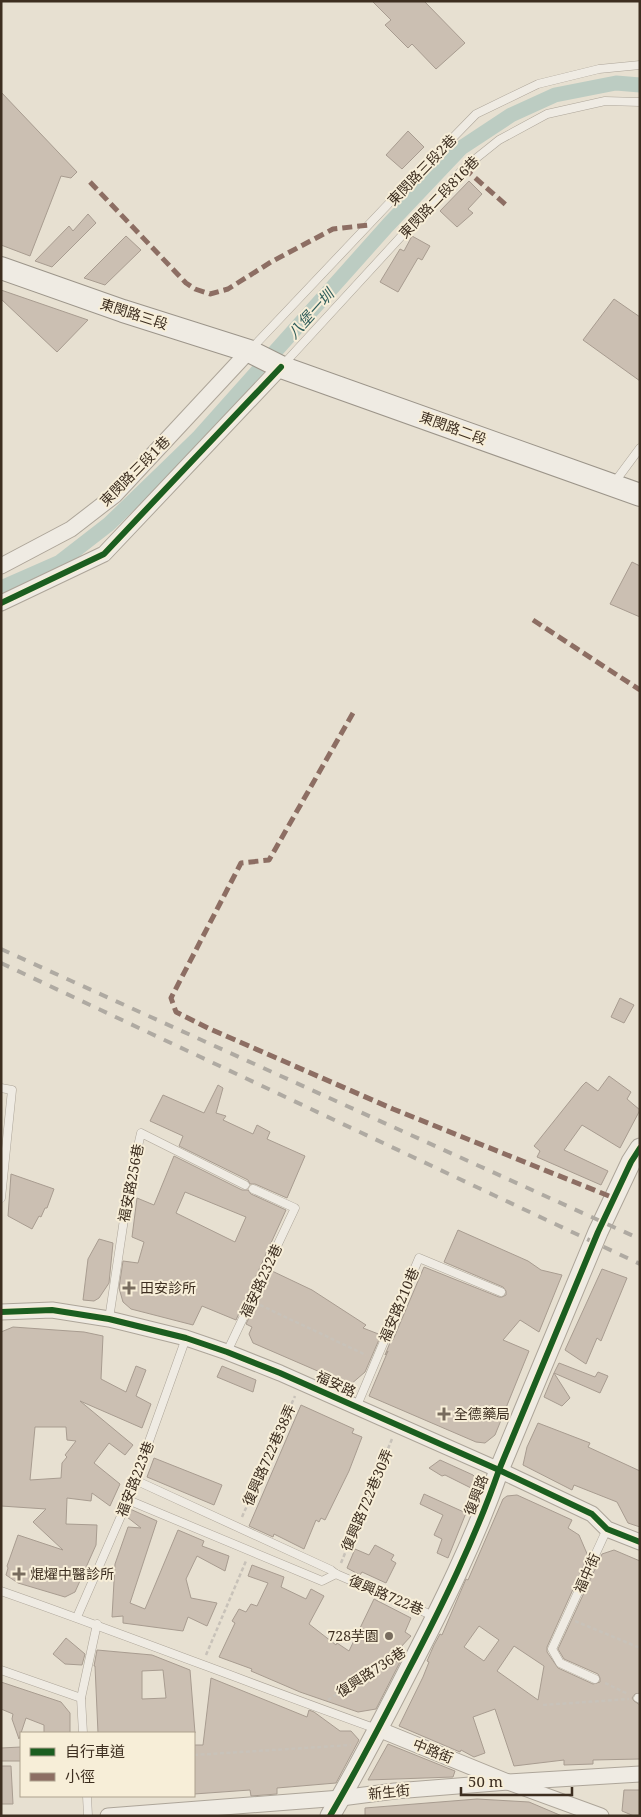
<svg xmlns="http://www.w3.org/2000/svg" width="641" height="1817" viewBox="0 0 641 1817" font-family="'Noto Serif','Noto Sans TC',serif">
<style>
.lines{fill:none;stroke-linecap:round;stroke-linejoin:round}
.canal{stroke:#bcccc2;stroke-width:15}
.building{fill:#cbbfb2;stroke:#a89c90;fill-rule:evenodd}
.service-casing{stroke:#ada599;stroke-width:9}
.minor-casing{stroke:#ada599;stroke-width:17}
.tertiary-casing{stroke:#ada599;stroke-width:21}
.secondary-casing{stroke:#9c958a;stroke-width:24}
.path{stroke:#c8c2b9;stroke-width:2.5;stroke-dasharray:4 2.5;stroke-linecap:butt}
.service{stroke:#efebe3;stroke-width:8}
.minor{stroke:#efebe3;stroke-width:15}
.tertiary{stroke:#efebe3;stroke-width:19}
.secondary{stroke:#efebe3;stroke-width:22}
.rail{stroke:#afaaa2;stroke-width:4;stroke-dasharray:9 9;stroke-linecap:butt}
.quiet{stroke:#8d6e63;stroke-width:5;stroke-dasharray:10 5;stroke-linecap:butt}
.cycleway-casing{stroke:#f7eed8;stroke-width:9}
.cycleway{stroke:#1b5e20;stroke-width:6}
.poi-dot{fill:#786c5e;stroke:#f7eed8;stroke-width:2}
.labels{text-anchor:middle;stroke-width:4;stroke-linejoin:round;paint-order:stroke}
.street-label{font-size:14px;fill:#3d2e20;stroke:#f7eed8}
.poi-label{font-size:14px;fill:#3d2e20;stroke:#f7eed8;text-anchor:start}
.water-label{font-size:15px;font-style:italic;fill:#2f5d5a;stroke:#f7eed8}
</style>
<rect width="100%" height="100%" fill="#e7e0d1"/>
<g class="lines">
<path class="canal" d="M1 588 60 562 109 524 198 438 388 225 461 148 511 115 555 95 616 83 640 85"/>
</g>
<g class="building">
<path d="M372 1H424L465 43 436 69 412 44 408 48 385 25 391 20Z"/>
<path d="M1 92 77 172 71 178 61 176 30 256 1 245Z"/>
<path d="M408 131 424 147 402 169 386 155Z"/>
<path d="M469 181 482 194 468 209 473 213 457 227 440 211Z"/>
<path d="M88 214 96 223 52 267 35 261 69 226 73 231Z"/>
<path d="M126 236 141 250 105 285 84 278Z"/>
<path d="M412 236 430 246 422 260 418 258 398 292 380 282 400 249 404 251Z"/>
<path d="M1 290 88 320 57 352 1 299Z"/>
<path d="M614 299 640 317V381L583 340Z"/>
<path d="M632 562 640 566V617L610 604Z"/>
<path d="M620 998 634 1005 624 1023 611 1017Z"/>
<path d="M609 1076 631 1092 627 1099 640 1110 620 1148 582 1125 564 1150 608 1171 601 1185 537 1157 540 1151 534 1146 582 1086 586 1082 598 1091Z"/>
<path d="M218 1085 223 1088 216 1113 226 1116 223 1120 253 1134 257 1125 270 1132 267 1139 305 1156 287 1198 255 1184H250L248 1180 179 1146 183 1136 150 1121 163 1095 204 1113Z"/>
<path d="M174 1156 242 1190H248L251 1194 286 1210 236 1320 202 1306 193 1325 131 1309 123 1302 119 1288 123 1261 138 1263 144 1242 132 1237 137 1198 154 1205ZM185 1192 246 1217 235 1242 176 1213Z"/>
<path d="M11 1174 54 1189 47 1208H45L41 1217 39 1216 32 1229 8 1216Z"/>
<path d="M458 1230 528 1261 541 1270 562 1275 539 1332 520 1320 503 1340 529 1351 495 1435 485 1443 476 1442 369 1396 388 1351 385 1355 391 1340H393L424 1267 499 1297H502L506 1295V1291L503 1287 444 1262Z"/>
<path d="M99 1239 113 1243 109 1283 99 1298 94 1301 83 1300 88 1259Z"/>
<path d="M602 1269 627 1278 601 1341 597 1338 586 1364 565 1350Z"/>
<path d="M272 1271 312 1290 366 1325 363 1328 381 1335 365 1372 350 1385 253 1343 249 1334 252 1327 246 1324Z"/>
<path d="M13 1327 84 1332 103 1336 101 1379 126 1392 136 1366 146 1370 136 1396 151 1404 142 1428 80 1401 133 1445 125 1455 109 1443 94 1463 120 1484 110 1506 92 1493 91 1501 67 1498 66 1524 97 1525 96 1545 75 1592 65 1597 18 1583 6 1575 8 1568 7 1566 18 1535 63 1550 33 1522 46 1509 1 1506V1332ZM35 1427H66L67 1440 76 1441 65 1455 67 1457 62 1463 61 1478 30 1480Z"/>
<path d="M559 1363 595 1377 598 1372 608 1376 600 1393 554 1373Z"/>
<path d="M222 1366 256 1380 253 1392 217 1377Z"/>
<path d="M554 1373 570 1398 562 1406 544 1397Z"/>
<path d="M301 1405 354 1429 352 1433 362 1437 349 1471 325 1520 321 1518 319 1522 316 1520 304 1549 274 1534 273 1537 249 1526Z"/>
<path d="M538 1423 590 1443 588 1447 640 1471V1527L628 1523 617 1502 574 1485 572 1490 523 1465 527 1447Z"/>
<path d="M154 1458 222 1485 214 1505 147 1477Z"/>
<path d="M440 1460 473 1475 482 1484 479 1492 445 1475 442 1476 429 1468Z"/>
<path d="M424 1494 466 1513 448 1558 437 1553 442 1539 434 1535 443 1515 420 1504Z"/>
<path d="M517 1495 572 1520 568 1528 579 1535 588 1556 547 1647V1652L558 1668 593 1684 600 1682V1678L598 1674 564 1659 558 1649 602 1554 614 1550 640 1561V1693L635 1694 632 1698 634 1701 640 1705V1759L593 1760V1764L564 1765V1760L514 1766 495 1709 473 1717 485 1753 474 1757 461 1750 460 1752 399 1726 423 1677 429 1662 427 1661 434 1645 440 1634 442 1635 466 1579 468 1580 503 1499 507 1496ZM479 1626 499 1640 484 1661 464 1647ZM514 1646 544 1666 538 1700 497 1671Z"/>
<path d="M130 1509 157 1521 130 1603 145 1609 178 1530 204 1541 202 1546 229 1556 225 1571 197 1556 186 1579 191 1598 217 1603 207 1626 188 1617 183 1631 123 1623V1616L112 1617 115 1564 128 1527 141 1528 127 1517Z"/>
<path d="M375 1545 394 1555 391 1560 396 1563 386 1583 362 1572 360 1575 347 1568 355 1549 369 1555Z"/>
<path d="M252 1565 284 1577 281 1587 306 1599 311 1589 324 1596 309 1624 336 1645 337 1643 349 1651 374 1599 411 1618 405 1632 411 1636 389 1660 400 1662 376 1709 358 1712 300 1692 251 1671 252 1669 219 1657 235 1623 232 1621 239 1609 246 1612 251 1604 257 1606 268 1583 248 1576Z"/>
<path d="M66 1638 85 1654 82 1665 65 1664 53 1654Z"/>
<path d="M97 1650 152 1655 190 1670 195 1733H98L95 1666H94ZM163 1670 166 1698 142 1699V1671Z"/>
<path d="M211 1678 307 1717 309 1710 314 1712 340 1731H351L359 1740 336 1783 277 1788V1794L251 1796 250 1790 194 1794V1745H203Z"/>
<path d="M1 1682 61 1702 70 1713V1733H44V1725L26 1718 19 1739 12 1719 13 1714 1 1709Z"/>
<path d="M388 1744 455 1771 453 1777 368 1780Z"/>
<path d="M21 1747V1761H1V1748Z"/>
<path d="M1 1766H11L13 1804H1Z"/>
<path d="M624 1790H640V1816H634L622 1811Z"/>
<path d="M477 1799 529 1802 562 1816H365V1808Z"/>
</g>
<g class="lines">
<g class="service-casing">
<g id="service">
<path d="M251 349 394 198 476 114 538 84 599 69 640 65"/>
<path d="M282 366 464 168 499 140 547 114 605 101 640 102"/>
<path d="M614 483 640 448"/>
<path d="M1 1088 12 1090 1 1198"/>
<path d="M109 1319 129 1186 141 1133 245 1185"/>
<path d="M227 1352 295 1208 253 1189"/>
<path d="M356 1408 419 1258 501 1292"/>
<path d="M135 1480 331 1570 336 1574 436 1617"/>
<path d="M128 1500 322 1581 336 1574"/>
<path d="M1 1591C127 1635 251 1684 377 1729"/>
<path d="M77 1617 128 1500 186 1338"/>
<path d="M1 1670 81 1698"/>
<path d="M595 1679 560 1663 552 1649 607 1529"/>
<path d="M638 1698 640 1699"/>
<path d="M83 1733 81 1698 97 1624"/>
<path d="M87 1796 88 1816"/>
</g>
</g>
<g class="minor-casing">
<g id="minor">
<path d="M1 566 71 529 115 495 249 351"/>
<path d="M1 603 104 554 281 367"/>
<path d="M1 1312 52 1310 109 1319 186 1338 227 1352 280 1373 499 1470 592 1514 607 1529 640 1542"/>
<path d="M378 1729 508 1782 601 1816"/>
<path d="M108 1816 341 1798 395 1791 508 1782 640 1774"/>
</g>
</g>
<g class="tertiary-casing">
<path id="tertiary" d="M330 1816C358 1768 383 1720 408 1671 442 1606 475 1539 499 1470L598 1232 631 1162 640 1148"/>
</g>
<g class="secondary-casing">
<path id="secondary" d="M1 268 123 311 249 351 281 367 640 495"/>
</g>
<g class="path">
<path d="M260 1305 366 1355"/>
<path d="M242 1517 295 1396"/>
<path d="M341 1563 392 1439"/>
<path d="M575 1621 640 1648"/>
<path d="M206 1655 246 1561"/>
<path d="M605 1683 628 1694"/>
<path d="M328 1700 398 1653"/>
<path d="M543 1705 629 1699"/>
<path d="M194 1755 351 1745"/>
</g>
<use href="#service" class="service"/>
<use href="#minor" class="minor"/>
<use href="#tertiary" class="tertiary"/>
<use href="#secondary" class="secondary"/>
<g class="rail">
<path d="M1 949 640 1239"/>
<path d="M1 963 640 1264"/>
</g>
<g class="quiet">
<path d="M464 168 506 205"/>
<path d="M90 182 186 283 195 289 210 294 228 289 271 262 333 229 369 225"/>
<path d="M533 620 640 690"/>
<path d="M353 713 269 860 241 863 171 998 176 1012 210 1029 393 1109 614 1198"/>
</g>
<g class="cycleway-casing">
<g id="cycleway">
<path d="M1 603 104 554 281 367"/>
<path d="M1 1312 52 1310 109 1319 186 1338 227 1352 280 1373 499 1470 592 1514 607 1529 640 1542"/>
<path d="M330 1816C358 1768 383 1720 408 1671 442 1606 475 1539 499 1470L598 1232 631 1162 640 1148"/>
</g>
</g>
<use href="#cycleway" class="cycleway"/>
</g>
<g class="poi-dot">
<path d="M126.5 1280.5h5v5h5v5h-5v5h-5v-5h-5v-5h5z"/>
<path d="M441.5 1406.5h5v5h5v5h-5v5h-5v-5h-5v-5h5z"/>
<path d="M16.5 1566.5h5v5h5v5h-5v5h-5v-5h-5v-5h5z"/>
<circle cx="389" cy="1636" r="5"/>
</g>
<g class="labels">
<g class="street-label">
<text transform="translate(422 170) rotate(-46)" y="5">東閔路三段2巷</text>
<text transform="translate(439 197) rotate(-46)" y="5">東閔路二段816巷</text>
<text transform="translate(134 314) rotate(18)" y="5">東閔路三段</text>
<text transform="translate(453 428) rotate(20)" y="5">東閔路二段</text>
<text transform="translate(135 471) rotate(-45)" y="5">東閔路三段1巷</text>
<text transform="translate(131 1183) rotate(-79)" y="5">福安路256巷</text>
<text transform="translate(261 1281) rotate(-65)" y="5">福安路232巷</text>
<text transform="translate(399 1305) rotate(-67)" y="5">福安路210巷</text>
<text transform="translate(336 1384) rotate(25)" y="5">福安路</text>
<text transform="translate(269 1455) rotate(-66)" y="5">復興路722巷38弄</text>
<text transform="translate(135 1479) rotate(-69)" y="5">福安路223巷</text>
<text transform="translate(476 1495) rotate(-69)" y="5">復興路</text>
<text transform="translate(367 1500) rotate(-67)" y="5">復興路722巷30弄</text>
<text transform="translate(587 1573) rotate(-66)" y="5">福中街</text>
<text transform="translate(386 1595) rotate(23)" y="5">復興路722巷</text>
<text transform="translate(371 1672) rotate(-33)" y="5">復興路736巷</text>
<text transform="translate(433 1751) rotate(22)" y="5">中路街</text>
<text transform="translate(389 1792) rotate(-6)" y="5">新生街</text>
</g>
<g class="poi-label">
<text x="140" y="1293">田安診所</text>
<text x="454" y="1419">全德藥局</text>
<text x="30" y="1579">焜燿中醫診所</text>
<text x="379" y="1641" text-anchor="end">728芋園</text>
</g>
<g class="water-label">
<text transform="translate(311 314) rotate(-48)" y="5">八堡一圳</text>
</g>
</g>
<rect width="641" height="1817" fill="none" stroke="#3d2e20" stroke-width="5"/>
<rect x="20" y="1732" width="175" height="65" fill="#f7eed8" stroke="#ada18e"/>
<rect x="30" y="1748" width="25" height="8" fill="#1b5e20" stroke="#ada18e"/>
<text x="65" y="1757" font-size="15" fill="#3d2e20">自行車道</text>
<rect x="30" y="1773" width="25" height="8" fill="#8d6e63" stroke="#ada18e"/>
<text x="65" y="1782" font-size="15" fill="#3d2e20">小徑</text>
<path d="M461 1787v8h111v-8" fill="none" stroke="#3d2e20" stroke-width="2.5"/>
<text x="468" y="1787" font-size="15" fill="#3d2e20" stroke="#f7eed8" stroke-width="4" paint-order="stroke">50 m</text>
</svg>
